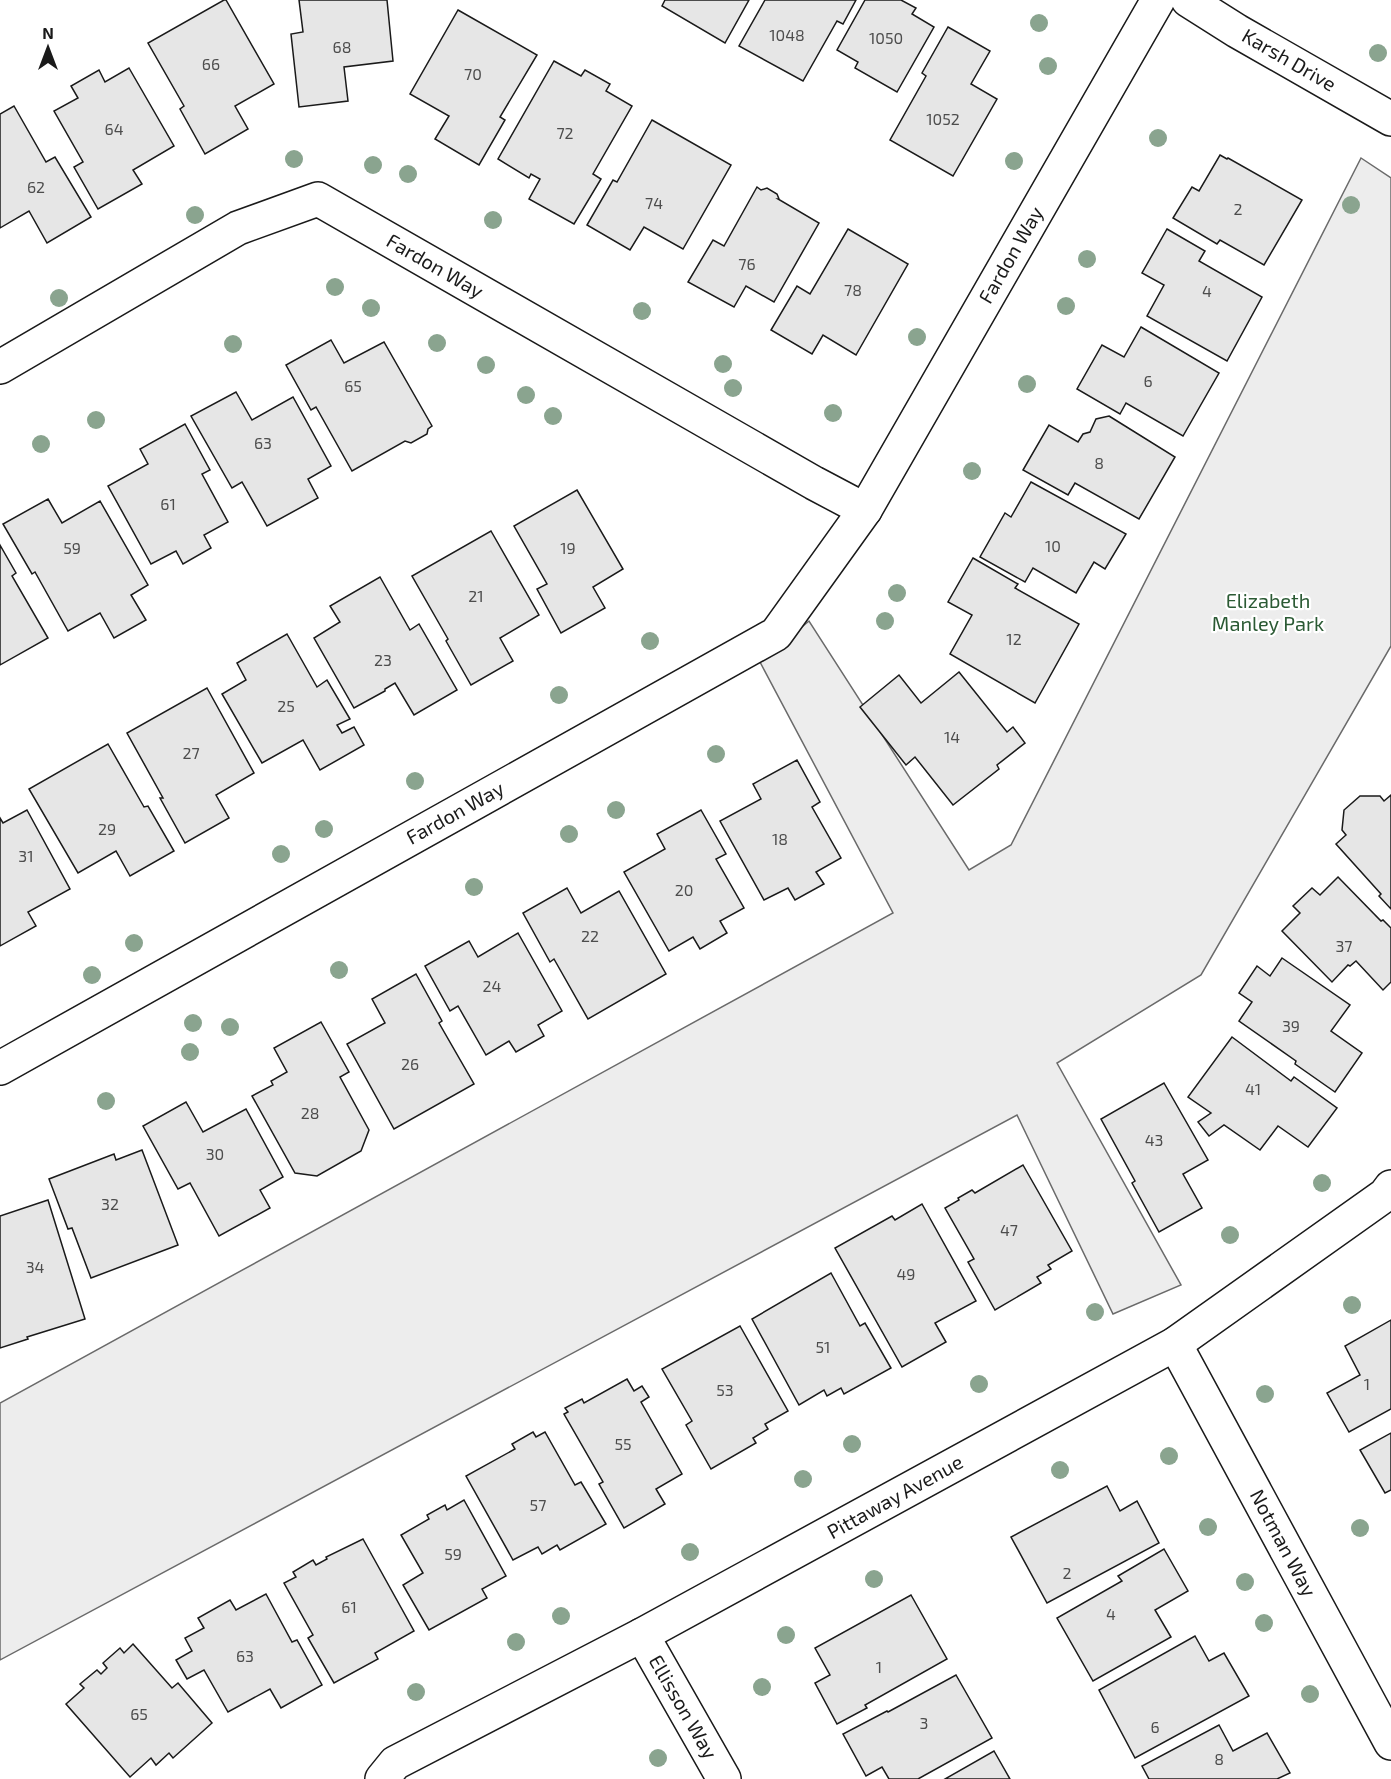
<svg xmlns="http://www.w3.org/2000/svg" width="1391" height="1779" viewBox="0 0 1391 1779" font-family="'Exo 2',sans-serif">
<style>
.green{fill:#ededed;stroke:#6a6a6a;stroke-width:1.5}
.building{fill:#e6e6e6;stroke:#1a1a1a;stroke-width:1.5}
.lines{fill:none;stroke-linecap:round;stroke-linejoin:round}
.minor-casing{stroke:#1a1a1a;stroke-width:36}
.tertiary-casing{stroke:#1a1a1a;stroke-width:36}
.minor{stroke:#fff;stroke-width:33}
.tertiary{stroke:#fff;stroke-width:33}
.tree{fill:#8aa48f}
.labels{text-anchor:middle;stroke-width:4.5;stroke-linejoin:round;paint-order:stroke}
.number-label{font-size:16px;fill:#4d4d4d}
.street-label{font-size:20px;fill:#1a1a1a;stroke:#fff}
.park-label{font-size:20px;fill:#2b5a34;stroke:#fff}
</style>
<rect width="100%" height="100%" fill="#fff"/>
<path class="green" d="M1361 158 1391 178V646L1201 975 1057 1063 1181 1285 1113 1314 1017 1115 0 1660V1403L893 913 760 662 809 621 969 870 1011 845Z"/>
<g class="building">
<path d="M224 0H226L274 84 235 106 248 129 205 154 180 109 184 106 148 43Z"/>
<path d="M299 0H387L393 61 344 67 348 101 299 107 291 34 303 32Z"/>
<path d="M665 0H749L725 43 662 6Z"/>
<path d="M765 0H856L843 24 837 21 803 81 739 46Z"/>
<path d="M865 0H901L916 8 912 14 934 27 897 92 855 68 858 62 837 50Z"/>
<path d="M458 10 537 55 500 117 505 120 479 165 435 139 449 116 410 94Z"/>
<path d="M948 27 990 51 971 84 997 99 953 176 890 140 926 76 922 73Z"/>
<path d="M554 61 581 76 585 70 610 84 606 91 632 106 593 174 601 179 574 224 529 199 540 179 531 174 529 178 498 159Z"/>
<path d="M129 68 174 146 133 170 142 184 98 209 74 167 83 162 54 111 78 98 71 86 99 70 105 82Z"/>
<path d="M14 106 46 162 55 157 91 217 47 243 29 211 0 228V114Z"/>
<path d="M652 120 731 165 683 249 644 227 630 250 587 225 613 180 617 182Z"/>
<path d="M1220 155 1227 159 1228 158 1302 200 1264 265 1220 240 1217 244 1173 218 1192 187 1199 191Z"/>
<path d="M757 187 761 190 767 188 777 194 779 199H778L819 223 774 302 746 286 734 307 688 282 713 240 724 246Z"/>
<path d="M848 229 908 264 856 355 823 335 812 354 771 330 797 286 810 294Z"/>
<path d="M1167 229 1205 251 1199 261 1262 297 1227 361 1147 316 1164 285 1142 273Z"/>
<path d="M1141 327 1219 373 1183 436 1126 403 1120 414 1077 389 1102 345 1124 357Z"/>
<path d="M331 340 344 363 384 342 432 426 428 429 427 434 411 443 405 441 352 471 316 407 311 410 286 365Z"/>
<path d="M236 392 252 420 293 397 331 466 308 479 318 498 267 526 242 482 232 488 191 416Z"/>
<path d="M1109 416 1175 457 1139 519 1075 483 1068 495 1023 470 1049 425 1078 442 1083 434 1090 432 1096 419Z"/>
<path d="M185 424 210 470 202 474 228 522 204 535 211 548 183 564 176 551 151 564 108 486 148 464 140 449Z"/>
<path d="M1031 482 1126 534 1105 569 1094 562 1076 593 1033 568 1025 582 980 557 1005 513 1011 517Z"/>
<path d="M577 490 623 569 593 587 605 608 561 633 537 589 547 584 514 526Z"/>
<path d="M48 499 62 523 100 501 148 585 131 595 146 620 114 638 100 613 68 631 35 572 32 574 3 524Z"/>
<path d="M491 531 539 615 500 638 513 661 471 685 446 641 448 639 412 576Z"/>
<path d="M0 545 16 573 12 576 48 638 0 665Z"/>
<path d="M973 558 1018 584 1015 588 1079 624 1035 703 950 654 972 615 948 602Z"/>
<path d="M380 577 410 630 419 624 457 690 414 715 395 683 385 689V691L354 708 314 638 340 622 330 606Z"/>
<path d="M287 634 317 687 327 680 350 719 337 725 342 733 354 727 364 745 320 770 303 740 262 763 222 694 246 680 237 663Z"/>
<path d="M959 672 1007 732 1013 727 1025 743 997 765 999 769 953 805 915 757 906 765 860 707 899 675 921 703Z"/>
<path d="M207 688 254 773 216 795 229 818 185 843 160 798H163L127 733Z"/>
<path d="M108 744 144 807 148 806 174 851 130 876 116 851 78 873 29 789Z"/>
<path d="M797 760 820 802 812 807 841 858 816 872 824 884 795 900 788 888 764 900 720 821 761 799 753 784Z"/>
<path d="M1391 795V909L1379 896 1381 894 1336 844 1346 835 1342 830 1344 810 1360 796H1380L1384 801Z"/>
<path d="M27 810 70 889 28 912 36 926 0 946V818L3 823Z"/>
<path d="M701 810 726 854 716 859 744 908 720 921 727 933 700 949 693 937 669 951 624 872 665 849 657 834Z"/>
<path d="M1338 877 1381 921 1383 920 1391 928V982L1383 990 1356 961 1350 966 1348 965 1332 982 1282 931 1300 913 1293 906 1312 888 1320 895Z"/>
<path d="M567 888 581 913 619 891 666 974 588 1019 554 959 550 962 523 913Z"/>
<path d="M518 933 562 1011 538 1025 544 1036 516 1052 509 1041 486 1055 458 1006 450 1011 425 966 469 941 478 957Z"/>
<path d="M1282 958 1350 1005 1331 1031 1362 1053 1335 1092 1295 1064 1296 1061 1239 1021 1252 1002 1239 993 1257 966 1270 976Z"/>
<path d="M416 974 442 1021 439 1023 474 1084 394 1129 347 1044 385 1023 372 999Z"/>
<path d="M321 1022 349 1072 340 1077 369 1130 361 1151 317 1176 295 1173 252 1096 273 1085 271 1081 287 1072 274 1048Z"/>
<path d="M1232 1037 1291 1081 1294 1077 1337 1108 1308 1147 1278 1126 1260 1150 1224 1125 1209 1136 1198 1122 1211 1113 1188 1097Z"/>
<path d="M1164 1083 1208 1160 1183 1174 1202 1208 1159 1232 1132 1183 1135 1181 1101 1119Z"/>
<path d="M186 1102 203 1132 246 1109 283 1177 260 1190 270 1208 219 1236 190 1183 178 1189 143 1126Z"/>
<path d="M142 1150 178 1245 91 1278 72 1228 68 1229 49 1179 114 1154 116 1160Z"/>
<path d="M1023 1165 1072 1251 1048 1265 1051 1269 1037 1277 1041 1283 995 1310 968 1262 974 1259 945 1208 959 1200 958 1198 972 1190 975 1193Z"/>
<path d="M48 1200 85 1319 27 1337 28 1339 0 1348V1216Z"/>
<path d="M922 1204 976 1301 935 1323 946 1342 902 1367 835 1248 892 1216 895 1220Z"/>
<path d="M831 1273 860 1326 865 1323 891 1368 844 1394 841 1388 827 1396 824 1390 799 1405 752 1319Z"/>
<path d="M1391 1320V1409L1349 1432 1327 1393 1360 1375 1345 1346Z"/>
<path d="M740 1326 788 1411 765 1424 768 1429 753 1438 756 1443 711 1469 686 1425 692 1421 662 1369Z"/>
<path d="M627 1379 634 1391 642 1386 649 1397 641 1402 682 1474 656 1489 665 1504 624 1528 599 1484 603 1482 564 1414 568 1412 565 1408 582 1399 584 1403Z"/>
<path d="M533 1432 536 1437 545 1432 575 1485 581 1482 606 1524 560 1550 557 1545 542 1554 538 1547 513 1560 466 1476 515 1449 512 1444Z"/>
<path d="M1391 1433V1490L1385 1493 1360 1450Z"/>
<path d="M1107 1486 1120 1511 1137 1501 1159 1543 1047 1603 1011 1537Z"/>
<path d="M464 1500 506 1576 482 1589 487 1598 429 1630 403 1585 423 1573 401 1535 429 1519 427 1515 445 1505 447 1510Z"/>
<path d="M363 1539 414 1631 375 1653 378 1659 334 1683 308 1638 313 1635 284 1583 296 1577 293 1572 313 1560 316 1565 327 1559 326 1557Z"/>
<path d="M1164 1549 1188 1591 1155 1610 1171 1637 1093 1681 1057 1618 1122 1581 1118 1576Z"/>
<path d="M266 1594 292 1642 297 1640 322 1685 281 1708 270 1689 228 1712 204 1670 187 1679 176 1660 192 1651 185 1638 204 1628 198 1618 230 1600 236 1610Z"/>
<path d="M911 1595 947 1659 865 1705 867 1708 837 1724 815 1683 830 1675 815 1648Z"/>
<path d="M1195 1636 1209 1661 1224 1653 1249 1696 1135 1758 1099 1690Z"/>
<path d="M133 1644 172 1688 178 1683 212 1723 173 1758 169 1753 156 1765 151 1758 130 1777 66 1704 84 1688 80 1684 97 1670 101 1674 107 1668 103 1663 120 1648 124 1653Z"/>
<path d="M956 1675 992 1738 918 1779H889L882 1767 866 1776 843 1734 887 1711 888 1712Z"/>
<path d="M1219 1725 1233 1751 1267 1733 1290 1773 1277 1779H1149L1142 1766Z"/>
<path d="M994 1751 1010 1779H945Z"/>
</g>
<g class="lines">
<g class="minor-casing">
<g id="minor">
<path d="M0 367 238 228 318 199 814 483 865 510"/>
<path d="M0 1068 776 634 865 510 1158 0"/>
<path d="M1175 1344 1391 1743"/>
<path d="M642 1635 724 1779"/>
<path d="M382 1779 395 1763 642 1635 1175 1344 1385 1195 1391 1187"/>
</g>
</g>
<g class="tertiary-casing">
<path id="tertiary" d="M1188 0 1237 31 1391 119"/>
</g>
<use href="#minor" class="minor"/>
<use href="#tertiary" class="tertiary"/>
</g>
<g class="tree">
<circle cx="1039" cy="23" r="9"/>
<circle cx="1378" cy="53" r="9"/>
<circle cx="1048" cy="66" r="9"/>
<circle cx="1158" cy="138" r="9"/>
<circle cx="294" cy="159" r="9"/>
<circle cx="1014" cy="161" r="9"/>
<circle cx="373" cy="165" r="9"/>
<circle cx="408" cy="174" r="9"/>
<circle cx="1351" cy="205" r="9"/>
<circle cx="195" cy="215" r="9"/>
<circle cx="493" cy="220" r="9"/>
<circle cx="1087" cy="259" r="9"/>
<circle cx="335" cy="287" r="9"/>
<circle cx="59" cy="298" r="9"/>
<circle cx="1066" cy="306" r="9"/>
<circle cx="371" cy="308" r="9"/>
<circle cx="642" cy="311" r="9"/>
<circle cx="917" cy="337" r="9"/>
<circle cx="437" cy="343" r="9"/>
<circle cx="233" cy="344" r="9"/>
<circle cx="723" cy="364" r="9"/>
<circle cx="486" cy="365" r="9"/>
<circle cx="1027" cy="384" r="9"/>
<circle cx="733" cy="388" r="9"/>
<circle cx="526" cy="395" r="9"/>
<circle cx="833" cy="413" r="9"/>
<circle cx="553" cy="416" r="9"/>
<circle cx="96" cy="420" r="9"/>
<circle cx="41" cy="444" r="9"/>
<circle cx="972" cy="471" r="9"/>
<circle cx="897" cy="593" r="9"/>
<circle cx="885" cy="621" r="9"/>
<circle cx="650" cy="641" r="9"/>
<circle cx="559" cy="695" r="9"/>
<circle cx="716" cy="754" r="9"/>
<circle cx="415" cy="781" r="9"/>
<circle cx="616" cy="810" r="9"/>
<circle cx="324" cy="829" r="9"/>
<circle cx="569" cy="834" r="9"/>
<circle cx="281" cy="854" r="9"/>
<circle cx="474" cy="887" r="9"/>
<circle cx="134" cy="943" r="9"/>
<circle cx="339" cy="970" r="9"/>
<circle cx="92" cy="975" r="9"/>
<circle cx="193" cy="1023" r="9"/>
<circle cx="230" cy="1027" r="9"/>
<circle cx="190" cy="1052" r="9"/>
<circle cx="106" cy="1101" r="9"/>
<circle cx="1322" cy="1183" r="9"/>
<circle cx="1230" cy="1235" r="9"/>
<circle cx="1352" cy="1305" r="9"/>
<circle cx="1095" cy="1312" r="9"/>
<circle cx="979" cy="1384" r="9"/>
<circle cx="1265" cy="1394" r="9"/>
<circle cx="852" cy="1444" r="9"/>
<circle cx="1169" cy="1456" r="9"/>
<circle cx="1060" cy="1470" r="9"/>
<circle cx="803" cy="1479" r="9"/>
<circle cx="1208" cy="1527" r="9"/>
<circle cx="1360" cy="1528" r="9"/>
<circle cx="690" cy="1552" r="9"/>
<circle cx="874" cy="1579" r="9"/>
<circle cx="1245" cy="1582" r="9"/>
<circle cx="561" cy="1616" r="9"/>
<circle cx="1264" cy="1623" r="9"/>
<circle cx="786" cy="1635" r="9"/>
<circle cx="516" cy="1642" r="9"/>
<circle cx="762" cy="1687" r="9"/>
<circle cx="416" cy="1692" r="9"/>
<circle cx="1310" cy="1694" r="9"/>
<circle cx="658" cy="1758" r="9"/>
</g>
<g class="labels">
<g class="number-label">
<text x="787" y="41">1048</text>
<text x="886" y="44">1050</text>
<text x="342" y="53">68</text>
<text x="211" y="70">66</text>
<text x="473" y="80">70</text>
<text x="943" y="125">1052</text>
<text x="114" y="135">64</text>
<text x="565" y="139">72</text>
<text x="36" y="193">62</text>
<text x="654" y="209">74</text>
<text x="1238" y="215">2</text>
<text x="747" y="270">76</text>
<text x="853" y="296">78</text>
<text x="1207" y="297">4</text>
<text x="1148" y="387">6</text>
<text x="353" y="392">65</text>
<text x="263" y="449">63</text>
<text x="1099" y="469">8</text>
<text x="168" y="510">61</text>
<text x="1053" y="552">10</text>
<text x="72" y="554">59</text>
<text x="568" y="554">19</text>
<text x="476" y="602">21</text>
<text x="1014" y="645">12</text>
<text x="383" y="666">23</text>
<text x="286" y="712">25</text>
<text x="952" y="743">14</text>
<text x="191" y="759">27</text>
<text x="107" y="835">29</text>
<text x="780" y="845">18</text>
<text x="26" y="862">31</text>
<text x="684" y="896">20</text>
<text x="590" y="942">22</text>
<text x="1344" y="952">37</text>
<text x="492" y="992">24</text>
<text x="1291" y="1032">39</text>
<text x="410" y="1070">26</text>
<text x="1253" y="1095">41</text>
<text x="310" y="1119">28</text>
<text x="1154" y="1146">43</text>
<text x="215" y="1160">30</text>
<text x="110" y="1210">32</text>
<text x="1009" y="1236">47</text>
<text x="35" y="1273">34</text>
<text x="906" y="1280">49</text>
<text x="823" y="1353">51</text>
<text x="1367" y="1390">1</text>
<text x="725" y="1396">53</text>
<text x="623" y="1450">55</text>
<text x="538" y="1511">57</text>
<text x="453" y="1560">59</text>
<text x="1067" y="1579">2</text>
<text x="349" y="1613">61</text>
<text x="1111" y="1620">4</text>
<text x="245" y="1662">63</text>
<text x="879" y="1673">1</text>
<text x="139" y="1720">65</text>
<text x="924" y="1729">3</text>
<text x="1155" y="1733">6</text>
<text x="1219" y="1765">8</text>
</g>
<g class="street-label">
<text transform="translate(1289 60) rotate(30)" y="7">Karsh Drive</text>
<text transform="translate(1011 255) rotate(-60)" y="7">Fardon Way</text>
<text transform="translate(435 266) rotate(30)" y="7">Fardon Way</text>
<text transform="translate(455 813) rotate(-29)" y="7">Fardon Way</text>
<text transform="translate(895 1497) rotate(-29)" y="7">Pittaway Avenue</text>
<text transform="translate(1283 1543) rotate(62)" y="7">Notman Way</text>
<text transform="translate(683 1707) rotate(60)" y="7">Ellisson Way</text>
</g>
<g class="park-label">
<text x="1268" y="608">Elizabeth<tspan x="1268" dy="23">Manley Park</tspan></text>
</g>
</g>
<g transform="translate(48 48)" stroke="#ffffff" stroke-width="4.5" paint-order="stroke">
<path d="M0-4.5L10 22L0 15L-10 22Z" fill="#1a1a1a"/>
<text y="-9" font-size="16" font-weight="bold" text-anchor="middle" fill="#1a1a1a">N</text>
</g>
</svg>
